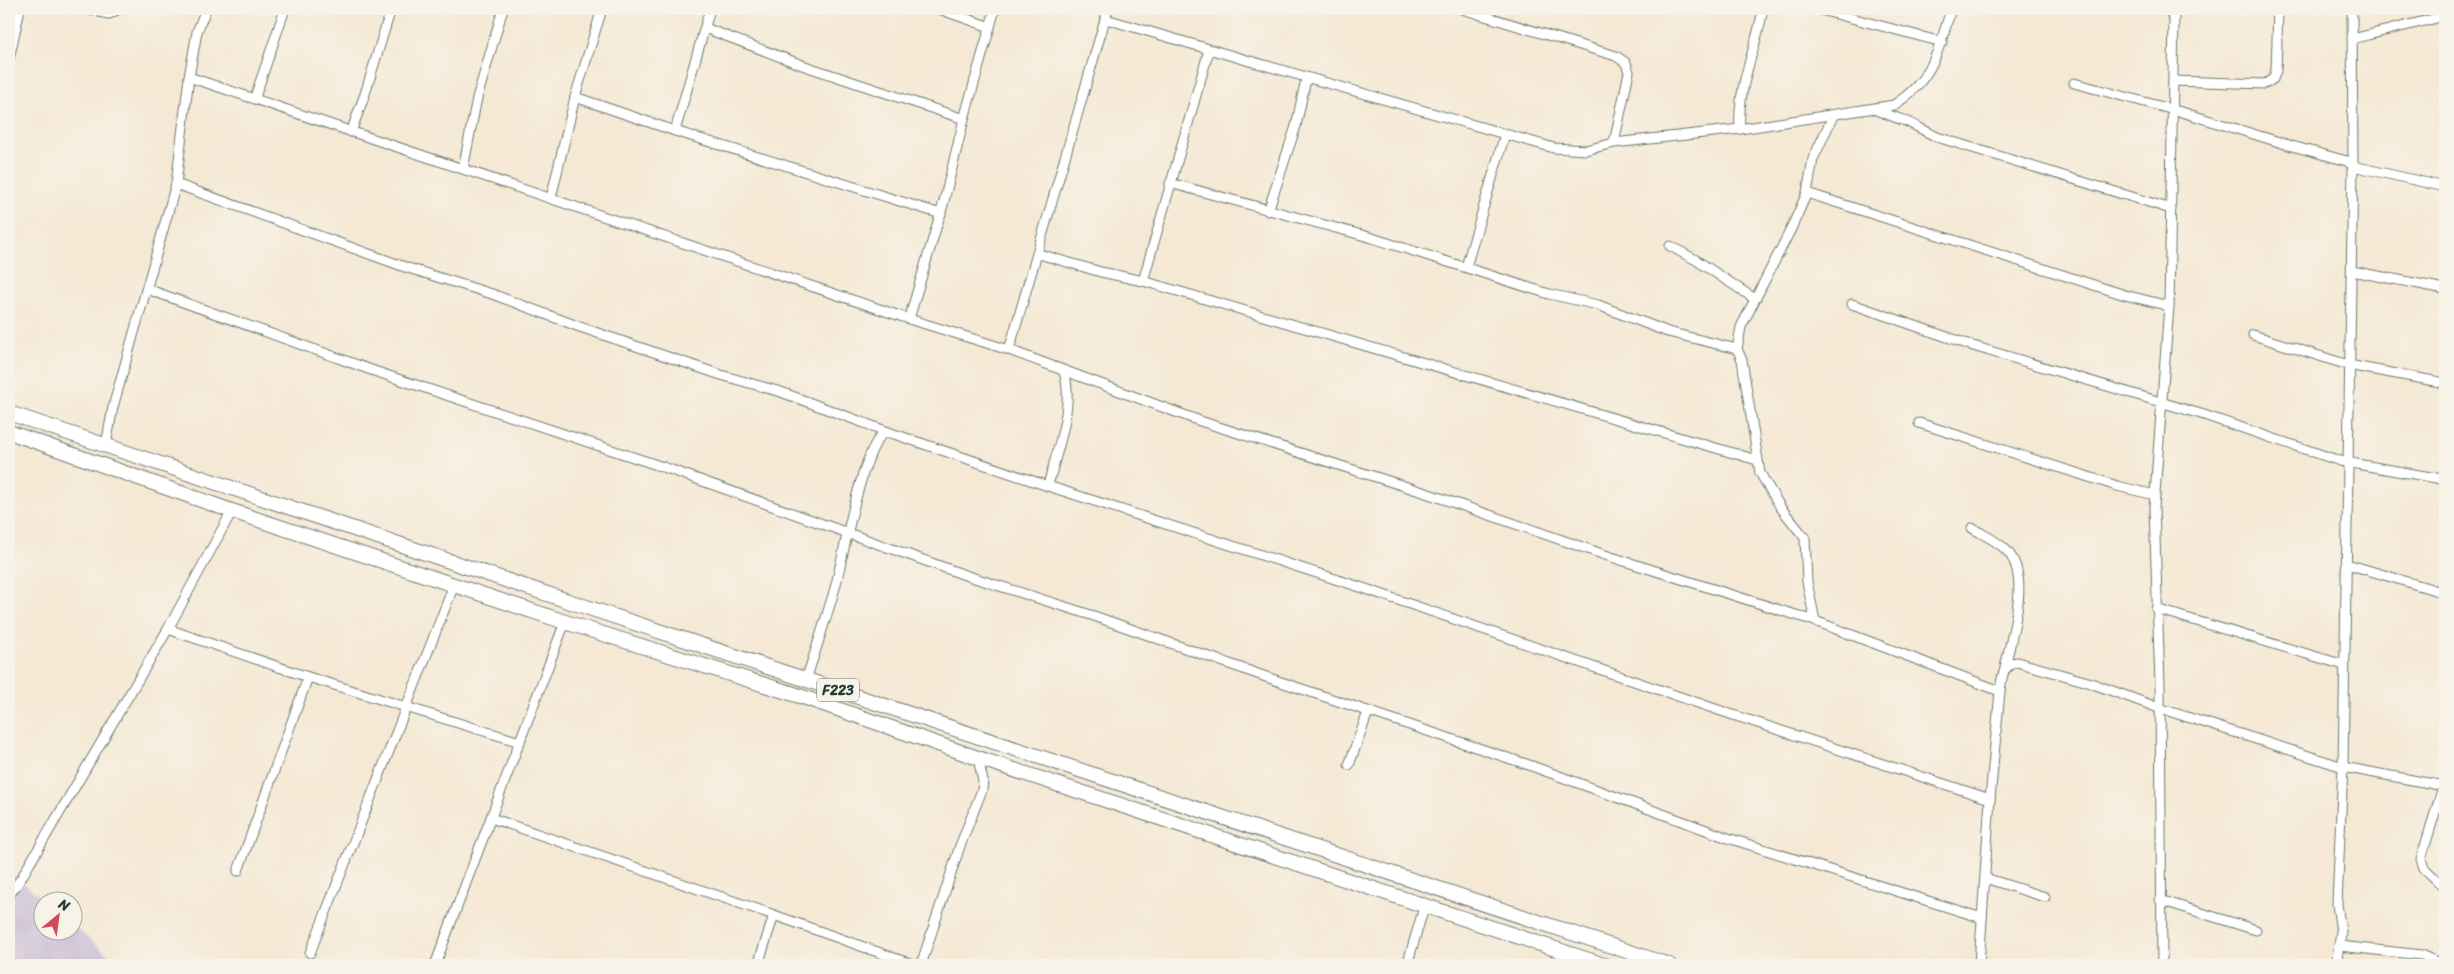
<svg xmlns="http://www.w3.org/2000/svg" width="2454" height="974" viewBox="0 0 2454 974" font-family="Sriracha,sans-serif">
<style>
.industrial{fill:#cbbfd6}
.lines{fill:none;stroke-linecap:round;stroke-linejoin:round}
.street-casing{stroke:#6a796c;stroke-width:11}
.primary-casing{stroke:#6a796c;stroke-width:16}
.street{stroke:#fff;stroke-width:9}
.primary{stroke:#fff;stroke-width:14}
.labels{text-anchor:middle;stroke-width:5;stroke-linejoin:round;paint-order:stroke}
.shield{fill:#f7f3e8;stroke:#60746a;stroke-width:1}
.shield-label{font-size:14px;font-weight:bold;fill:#1f3d34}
</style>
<rect width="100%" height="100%" fill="#f7f3e8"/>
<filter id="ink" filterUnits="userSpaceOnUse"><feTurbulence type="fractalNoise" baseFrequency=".02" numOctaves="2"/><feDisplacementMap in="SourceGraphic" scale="10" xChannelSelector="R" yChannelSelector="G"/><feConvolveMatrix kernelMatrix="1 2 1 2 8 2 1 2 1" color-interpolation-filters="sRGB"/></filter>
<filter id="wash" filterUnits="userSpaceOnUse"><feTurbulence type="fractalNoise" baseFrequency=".0096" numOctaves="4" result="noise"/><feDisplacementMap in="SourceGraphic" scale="20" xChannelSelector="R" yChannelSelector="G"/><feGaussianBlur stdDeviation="1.12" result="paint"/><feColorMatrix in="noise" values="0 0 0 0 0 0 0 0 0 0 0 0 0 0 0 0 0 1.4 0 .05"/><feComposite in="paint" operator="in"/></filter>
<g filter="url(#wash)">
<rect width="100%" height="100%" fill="#f5e8d4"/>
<path class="industrial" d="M9 871 45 901 42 902V932H72L73 925 120 965H9Z"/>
</g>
<g filter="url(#ink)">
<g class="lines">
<g class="street-casing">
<g id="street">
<path d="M85 9 109 14 119 9"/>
<path d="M939 9 990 27"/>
<path d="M1462 9 1616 56 1626 63 1629 72 1614 143"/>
<path d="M1817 9 1942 42"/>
<path d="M2352 9 2353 166 2445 187"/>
<path d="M1106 19C1255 63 1404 105 1554 148L1586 150 1614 143 1740 129 1894 105C1932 81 1939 50 1951 9"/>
<path d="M705 28 802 65 964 119"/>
<path d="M2352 39 2445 16"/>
<path d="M9 59 20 9"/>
<path d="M189 77 909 319 1009 350 1200 421 1426 493 1605 555 1815 621 2000 691"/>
<path d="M2173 81 2265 84 2273 79 2276 71 2278 9"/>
<path d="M2074 83 2185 113 2292 146 2347 161 2353 166 2343 767 2337 904 2341 932 2336 965"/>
<path d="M255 97 285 9"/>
<path d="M575 97 675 131 941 214"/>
<path d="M1876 110 1908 122 1937 137 2171 209"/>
<path d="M1740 129C1737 86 1756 50 1763 9"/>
<path d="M675 131 710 9"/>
<path d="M351 132 365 94 391 9"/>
<path d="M463 169 477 98 503 9"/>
<path d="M1170 183 1369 237 1549 294 1598 305 1668 332 1737 349"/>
<path d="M176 184 405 267 492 294 580 327 721 375 781 392 891 433 1048 486 1366 589 1730 714 1990 799"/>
<path d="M1807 193 2125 295 2169 306"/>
<path d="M551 198 575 97 602 9"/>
<path d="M1268 211 1296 126 1306 79"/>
<path d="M1670 246 1696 260 1755 299"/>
<path d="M1039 254 1101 272 1143 281 1757 460"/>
<path d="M1466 267 1505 134"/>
<path d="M2352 271 2445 289"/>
<path d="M1143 281 1209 50"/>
<path d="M147 289 374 371 669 469 965 575 1094 616 1269 678 1529 765 1728 838 1982 918"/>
<path d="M1852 304 1973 346 2204 415 2340 461 2442 479"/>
<path d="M909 319 943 205 964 119 995 9"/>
<path d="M2253 335 2348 365 2445 383"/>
<path d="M1009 350 1108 9"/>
<path d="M1919 423 2117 486 2155 495"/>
<path d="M106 445 113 407 176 184 189 77 197 32 206 9"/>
<path d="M1048 486C1056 452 1075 406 1064 372"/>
<path d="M1972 528C1982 534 1996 540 2005 549 2033 574 2011 635 2005 668"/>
<path d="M2347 564 2445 593"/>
<path d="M2156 609 2344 665"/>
<path d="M1815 621 1807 582 1805 538 1781 508 1760 473 1742 360 1737 349 1741 327 1791 229 1807 193 1813 159 1833 116"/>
<path d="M168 629 308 677 520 742"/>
<path d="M806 680C816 649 826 619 835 588 843 558 862 448 884 433H890"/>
<path d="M1349 765 1368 712"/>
<path d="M2445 780 2421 859 2424 868 2445 888"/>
<path d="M491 818 774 915 914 965"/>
<path d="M238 871 308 677"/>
<path d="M1985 878 2045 897"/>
<path d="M9 895 20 880 168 629 232 511"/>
<path d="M2160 900 2256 930"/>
<path d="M2339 946 2422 955 2438 962 2439 965"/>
<path d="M310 953 454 585"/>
<path d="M435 965 565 622"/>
<path d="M758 965 774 915"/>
<path d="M921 965 960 846 982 790 983 781 978 758"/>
<path d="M1407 965 1425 904"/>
<path d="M1979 965 1990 799 2000 691C2002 678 2002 665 2017 662L2088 682 2159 708 2343 767 2444 786"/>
<path d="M2162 965 2160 685 2154 507 2169 306 2174 19 2168 9"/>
</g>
</g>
<g class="primary-casing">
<g id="primary">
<path d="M9 413 574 603 1669 965"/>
<path d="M9 432 232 511 565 622 800 696 978 758 1604 965"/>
</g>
</g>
<use href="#street" class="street"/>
<use href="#primary" class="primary"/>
</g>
</g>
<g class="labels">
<rect class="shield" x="817" y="678.5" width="42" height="23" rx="4"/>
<g class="shield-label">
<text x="838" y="695">F223</text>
</g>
</g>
<rect width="2454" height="974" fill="none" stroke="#f7f3e8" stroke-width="30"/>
<g transform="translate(58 916) rotate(29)"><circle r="24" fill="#f7f3e8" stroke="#a1aaa0"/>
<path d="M0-4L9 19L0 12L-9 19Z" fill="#d1495b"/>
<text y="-8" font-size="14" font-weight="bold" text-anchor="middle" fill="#1f3d34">N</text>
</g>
</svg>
